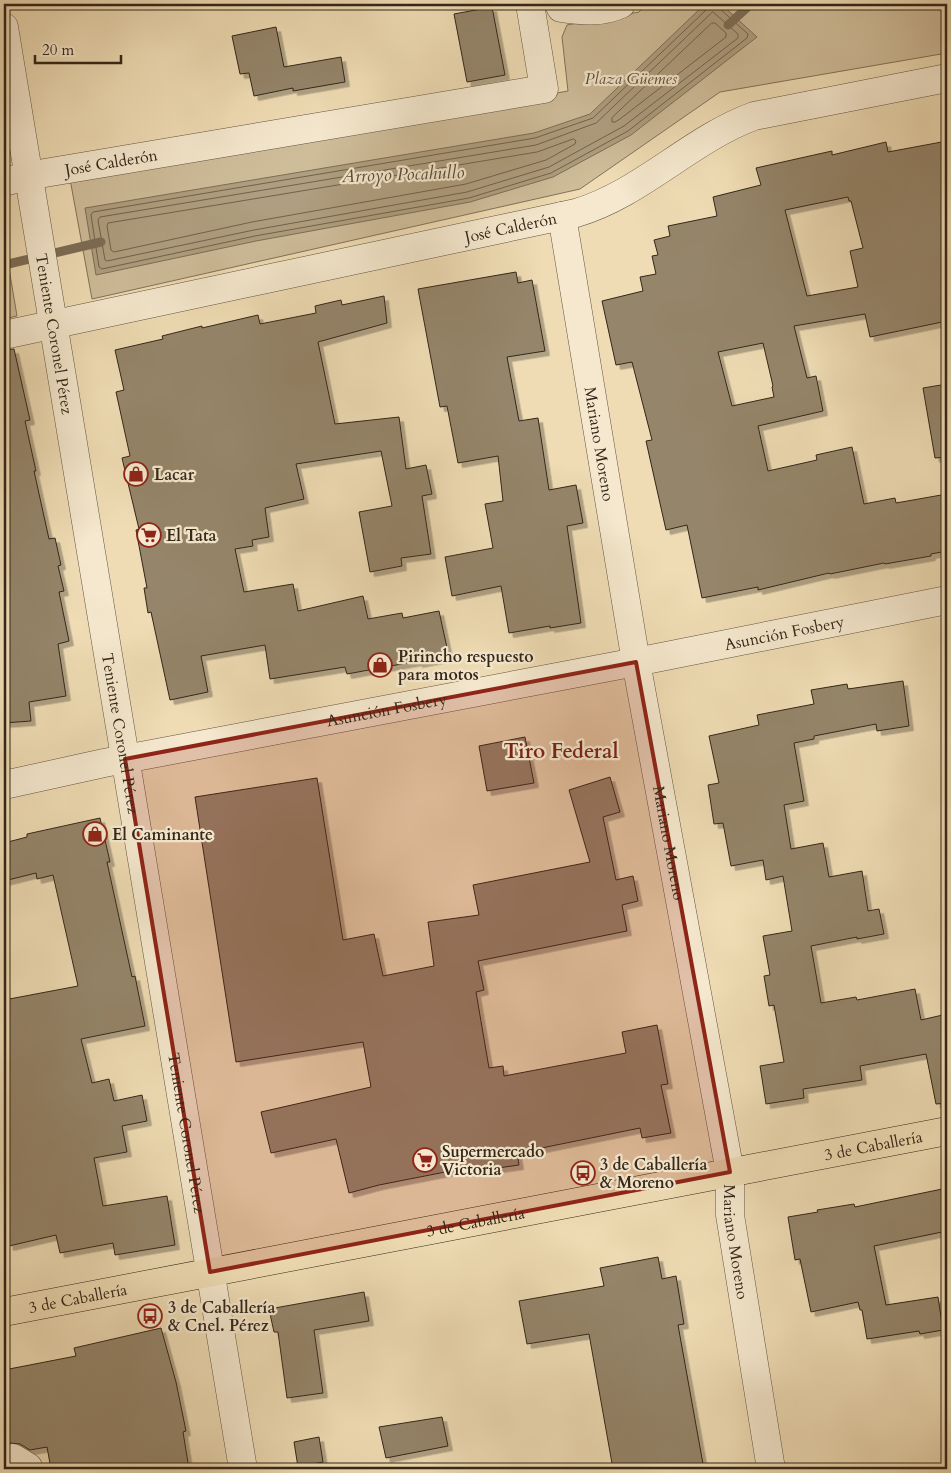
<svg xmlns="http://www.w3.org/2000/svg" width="951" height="1473" viewBox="0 0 951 1473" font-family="Cardo,serif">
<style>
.green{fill:#cfbd9a;stroke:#81725a}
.water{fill:#af9e7f;stroke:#7d6e56}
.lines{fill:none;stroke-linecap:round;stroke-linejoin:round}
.shore{stroke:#71624c;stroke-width:1}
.stream{stroke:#7d6e56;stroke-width:9}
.building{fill:#95856a;stroke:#332619;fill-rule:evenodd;filter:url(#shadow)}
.minor-casing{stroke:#625440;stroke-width:29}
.major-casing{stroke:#332619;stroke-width:29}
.minor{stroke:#f5e8ce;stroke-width:28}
.major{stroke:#efdcb4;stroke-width:28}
.marked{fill:#8f2418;fill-opacity:0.2;stroke:#8f2418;stroke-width:4;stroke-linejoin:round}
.labels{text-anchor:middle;stroke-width:4.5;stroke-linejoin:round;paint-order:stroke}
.park-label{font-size:16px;font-style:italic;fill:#5a4c39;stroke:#f5e8ce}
.street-label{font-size:16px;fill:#332619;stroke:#f5e8ce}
.poi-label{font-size:16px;font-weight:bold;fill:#332619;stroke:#f5e8ce;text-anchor:start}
.water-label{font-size:18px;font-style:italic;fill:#584a38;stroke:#f5e8ce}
.district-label{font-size:21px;font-weight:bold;fill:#7a1f14;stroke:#f5e8ce}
</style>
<defs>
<filter id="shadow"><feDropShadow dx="4.5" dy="4.5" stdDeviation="0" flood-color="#0004"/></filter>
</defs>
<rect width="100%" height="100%" fill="#efdcb4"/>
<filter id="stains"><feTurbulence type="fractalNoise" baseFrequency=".004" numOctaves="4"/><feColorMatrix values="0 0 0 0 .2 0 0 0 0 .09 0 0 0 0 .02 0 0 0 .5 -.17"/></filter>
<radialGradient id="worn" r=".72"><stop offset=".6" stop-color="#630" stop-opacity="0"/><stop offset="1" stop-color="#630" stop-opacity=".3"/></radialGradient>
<g class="green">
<path d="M647 4H947V53L720 92 580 189 92 299 70 179 568 91 562 37 567 25 639 12Z"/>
<path d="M4 239 17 316 4 319Z"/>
</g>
<path class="water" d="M705 4H721L757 37 631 135 553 177 470 202 256 241 96 275 85 208 534 133 590 114Z"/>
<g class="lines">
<g class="shore">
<path d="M708 4 706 10 593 118 535 138 93 212 91 215 99 267 102 269 255 236 469 198 551 173 628 131 747 38 748 34 720 9 718 4"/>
<path d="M713 12 738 34V38L624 126 549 167 467 192 254 230 107 261 105 260 98 220 100 217 536 145 596 123Z"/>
<path d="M712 23H715L726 33V37L620 119 615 122H612V118Z"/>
<path d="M574 139 576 141 575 144 546 160 466 184 252 222 114 252 111 250 107 226 108 223 537 152Z"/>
</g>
<g class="stream">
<path d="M728 25 751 4"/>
<path d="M4 265 101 242"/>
</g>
</g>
<g class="building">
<path d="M492 7 505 75 467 82 454 14Z"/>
<path d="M276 27 284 67 341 57 345 82 293 91V88L254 96 249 73 240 74 232 36Z"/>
<path d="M947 141V321L870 337 865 314 794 326 807 378 816 376 823 411 758 426 768 471 817 460 816 455 852 447 864 504 895 498 896 503 947 494V551L931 554V556L885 564 884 563 830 574 829 573 758 590V587L702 598 687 525 666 530 646 441 652 440 632 362 616 365 602 301 643 291 640 277 656 274 652 256 658 255 654 240 670 236 668 226 717 216 713 197 761 185 756 168 832 151V155L886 142 888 152ZM848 197 849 201H851L863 248 850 251 858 287 807 296 785 210ZM763 343 773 386 772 387 774 397 732 406 718 352Z"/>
<path d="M516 272 518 283 532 280 545 351 507 357 519 421 538 418 549 490 576 485 583 523 567 526 581 623 550 628V626L509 633 501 586 452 596 445 557 493 548 485 504 503 501 498 456 458 463 447 406 440 407 418 289Z"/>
<path d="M384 296 387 323 318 342 335 424 399 417 406 469 426 465 432 494 422 496 431 554 401 558 402 566 370 572 359 512 392 506 381 451 296 464 304 499 265 508 269 537 252 540 253 546 235 549 244 592 293 584 298 611 363 596 368 619 402 613 403 618 439 611 449 657 418 663V661L347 674 345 667 270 679 265 645 201 656 208 692 170 700 151 612 148 613 144 588H147L136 530 139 529 122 458 130 456 116 392 124 390 115 350 163 339 162 336 202 326V328L258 315 260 324 316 313 315 306 341 300 342 305Z"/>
<path d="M14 349 30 420 25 421 36 471H34L49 539 55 538 61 565 58 566 64 591 59 592 69 641 58 644 66 696 29 702 31 721 4 723V350Z"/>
<path d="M947 384V457L935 458 923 388Z"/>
<path d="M903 681 909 726 877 731 876 724 814 736V739L794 743 804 801 784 805 791 849 823 843 829 877 862 871 868 911 879 909 884 934 857 939V937L811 946 821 1003 856 997 857 1000 915 989 921 1020 947 1014V1103L936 1104 926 1054 860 1066 862 1080 803 1089 804 1098 766 1104 760 1066 784 1062 774 1005 769 1006 764 976 770 975 763 936 792 931 783 876 766 880 763 860 731 866 723 823 714 824 708 785 719 783 709 736 759 725 757 715 814 704 811 690 847 684 848 689Z"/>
<path d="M525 737 534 783 487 791 479 746Z"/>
<path d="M610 777 620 812 603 817 616 880 633 876 638 901 622 905 627 931 478 961 484 990 476 992 489 1068 503 1066 504 1076 626 1053 622 1032 657 1025 668 1084 661 1085 671 1133 642 1138 640 1128 517 1153 519 1165 477 1171 476 1166 379 1185 349 1193 336 1139 271 1153 261 1112 371 1087 363 1042 236 1062 195 797 317 778 343 940 374 934 383 976 434 966 428 922 479 915 473 885 590 862 569 790Z"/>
<path d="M100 818 110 862H107L132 977 135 976 145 1026 81 1039 92 1083 109 1079 114 1101 142 1095 147 1121 122 1126 127 1152 94 1158 103 1206 167 1196 175 1245 115 1255 113 1243 60 1253 56 1235 9 1246 4 1223V1000L78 986 53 875 37 879 36 873 4 881V843L27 837V834Z"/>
<path d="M947 1188V1231L874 1246 886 1305 938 1297 943 1330 920 1334 919 1331 867 1339 862 1310H860L858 1302 811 1312 800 1259 795 1260 788 1217 818 1212 817 1210 854 1204 855 1207Z"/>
<path d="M658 1257 662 1279 676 1276 684 1324 678 1325 703 1464 673 1469H613L589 1334 527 1344 519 1301 604 1286 600 1268Z"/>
<path d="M364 1292 369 1321 314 1330 323 1393 287 1398 278 1332H274L269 1309Z"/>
<path d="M161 1328 176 1382 186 1431 183 1432 189 1469H51L47 1447 30 1450 20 1444 10 1443 4 1444V1370L76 1356 74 1348Z"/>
<path d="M442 1417 448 1446 386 1458 379 1427Z"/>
<path d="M319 1437 323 1462 298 1467 294 1442Z"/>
</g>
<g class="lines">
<g class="minor-casing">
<g id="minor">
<path d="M559 4 561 8C581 11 602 13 621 4"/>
<path id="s1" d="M4 27 243 1469"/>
<path id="s2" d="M4 182 27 176 544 89 530 4"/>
<path id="s3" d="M562 216 636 662 730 1172V1215L771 1469"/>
<path id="s4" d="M4 335 576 213C641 194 691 139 754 116L947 78"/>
<path id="s5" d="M4 785 104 763 636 662 947 600"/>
<path d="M4 1460 13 1458 28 1467V1469"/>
</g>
</g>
<g class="major-casing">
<g id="major">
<path id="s6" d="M4 1312 947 1131"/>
</g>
</g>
<use href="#minor" class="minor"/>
<use href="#major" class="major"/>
</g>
<path class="marked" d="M636 662 730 1172 210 1272 125 759Z"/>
<defs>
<g id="shop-ring" transform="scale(1.25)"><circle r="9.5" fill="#f5e8ce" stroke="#8f2418" stroke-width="1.5"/><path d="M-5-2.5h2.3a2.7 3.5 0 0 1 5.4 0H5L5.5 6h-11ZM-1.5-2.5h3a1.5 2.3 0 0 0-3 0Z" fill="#8f2418"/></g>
<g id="supermarket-ring" transform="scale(1.25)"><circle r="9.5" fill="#f5e8ce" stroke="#8f2418" stroke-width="1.5"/><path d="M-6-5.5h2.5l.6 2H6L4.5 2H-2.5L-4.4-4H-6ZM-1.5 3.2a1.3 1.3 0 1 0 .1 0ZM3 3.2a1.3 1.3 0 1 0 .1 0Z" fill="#8f2418"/></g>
<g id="bus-ring" transform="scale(1.25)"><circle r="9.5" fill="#f5e8ce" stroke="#8f2418" stroke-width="1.5"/><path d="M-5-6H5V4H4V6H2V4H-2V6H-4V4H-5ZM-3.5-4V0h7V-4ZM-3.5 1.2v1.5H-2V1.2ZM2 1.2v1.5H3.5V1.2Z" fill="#8f2418"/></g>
</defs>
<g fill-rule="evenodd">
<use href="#shop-ring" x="136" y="474"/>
<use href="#supermarket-ring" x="149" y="535"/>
<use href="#shop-ring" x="380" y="665"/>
<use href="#shop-ring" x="95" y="834"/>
<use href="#supermarket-ring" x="425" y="1160"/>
<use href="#bus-ring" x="583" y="1173"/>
<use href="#bus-ring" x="150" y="1316"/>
</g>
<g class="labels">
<g class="park-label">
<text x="631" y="84">Plaza Güemes</text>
</g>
<g class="street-label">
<text dy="6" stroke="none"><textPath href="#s2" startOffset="109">José Calderón</textPath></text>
<text dy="6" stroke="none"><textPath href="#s4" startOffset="518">José Calderón</textPath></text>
<text dy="6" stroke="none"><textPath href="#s1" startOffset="311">Teniente Coronel Pérez</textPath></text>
<text dy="6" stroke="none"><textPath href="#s3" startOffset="231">Mariano Moreno</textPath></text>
<text dy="6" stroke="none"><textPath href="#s5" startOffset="795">Asunción Fosbery</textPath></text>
<text dy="6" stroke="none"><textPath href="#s5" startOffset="390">Asunción Fosbery</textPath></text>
<text dy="6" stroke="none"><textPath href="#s1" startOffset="716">Teniente Coronel Pérez</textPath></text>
<text dy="6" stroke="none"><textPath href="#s3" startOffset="636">Mariano Moreno</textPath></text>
<text dy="6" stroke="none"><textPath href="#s1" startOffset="1121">Teniente Coronel Pérez</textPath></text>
<text dy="6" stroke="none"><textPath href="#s6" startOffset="885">3 de Caballería</textPath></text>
<text dy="6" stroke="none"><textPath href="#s6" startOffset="480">3 de Caballería</textPath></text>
<text dy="6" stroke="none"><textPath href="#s3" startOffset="1041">Mariano Moreno</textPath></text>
<text dy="6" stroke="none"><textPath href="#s6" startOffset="75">3 de Caballería</textPath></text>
</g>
<g class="poi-label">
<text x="154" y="480">Lacar</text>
<text x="166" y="541">El Tata</text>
<text x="398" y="662">Pirincho respuesto<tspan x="398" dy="18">para motos</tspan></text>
<text x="112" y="840">El Caminante</text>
<text x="442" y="1157">Supermercado<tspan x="442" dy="18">Victoria</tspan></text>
<text x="600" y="1170">3 de Caballería<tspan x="600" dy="18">&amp; Moreno</tspan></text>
<text x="168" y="1313">3 de Caballería<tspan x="168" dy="18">&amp; Cnel. Pérez</tspan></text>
</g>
<g class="water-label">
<text transform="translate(403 174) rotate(-2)" y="6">Arroyo Pocahullo</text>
</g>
<g class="district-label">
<text x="561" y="758">Tiro Federal</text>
</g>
</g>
<rect width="951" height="1473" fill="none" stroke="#efdcb4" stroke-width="20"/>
<rect x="5" y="5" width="941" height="1463" fill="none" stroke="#332619" stroke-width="2.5"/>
<rect x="10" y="10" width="931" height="1453" fill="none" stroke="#332619"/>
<path d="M35 55v8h86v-8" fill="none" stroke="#332619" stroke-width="2.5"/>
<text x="42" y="55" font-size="15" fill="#332619" stroke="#f5e8ce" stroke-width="4" paint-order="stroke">20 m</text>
<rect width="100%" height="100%" filter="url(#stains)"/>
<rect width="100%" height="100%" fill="url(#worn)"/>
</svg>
